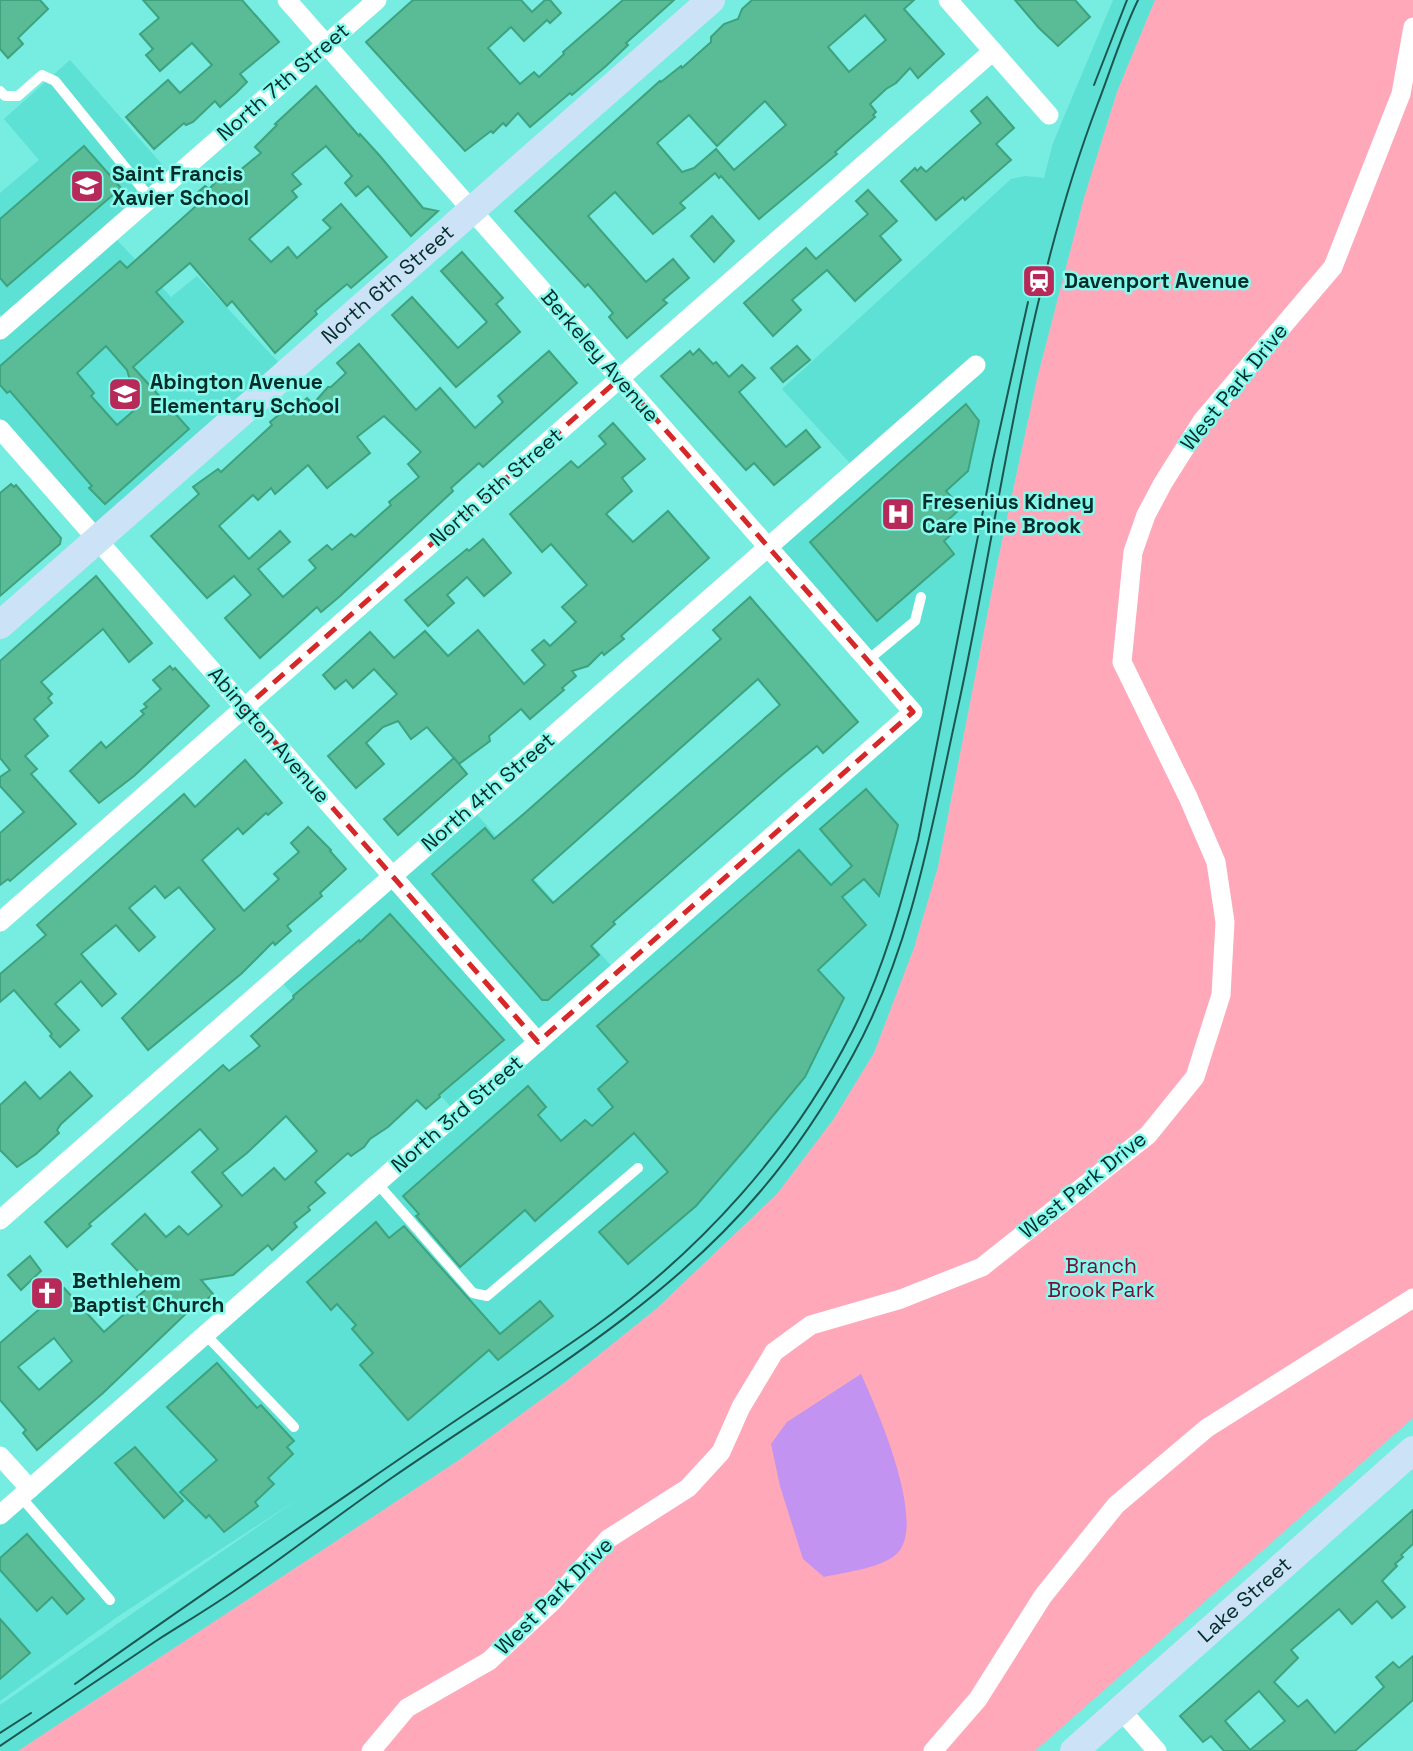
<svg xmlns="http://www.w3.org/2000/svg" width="1413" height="1751" viewBox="0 0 1413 1751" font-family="'Space Grotesk',sans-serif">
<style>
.built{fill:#5de1d4}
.green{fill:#fea8ba}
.water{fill:#c293f1}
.building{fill:#5abc97;stroke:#3da27e;stroke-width:2;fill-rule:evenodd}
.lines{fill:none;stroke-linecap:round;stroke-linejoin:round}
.lane{stroke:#fff;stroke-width:10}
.street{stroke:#fff;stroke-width:19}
.secondary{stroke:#cce2f6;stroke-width:28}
.tram{stroke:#1d5651;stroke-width:2}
.marked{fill:none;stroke:#d62828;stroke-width:5;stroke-dasharray:14 9;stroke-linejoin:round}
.labels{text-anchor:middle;stroke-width:5;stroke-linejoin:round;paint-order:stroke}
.street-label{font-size:21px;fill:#042c29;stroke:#85faed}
.poi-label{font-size:21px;font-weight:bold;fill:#042c29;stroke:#85faed;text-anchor:start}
.park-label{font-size:21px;fill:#750d34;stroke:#85faed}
</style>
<rect width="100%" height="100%" fill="#77ece0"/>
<g class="built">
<path d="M1113 0H1155L1117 92 1084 198 1037 379 998 560 938 867 914 948 874 1053 833 1120 777 1194 656 1309 564 1383 459 1460 18 1751H0V1705L298 1499 120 1615 0 1701V1520L460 1118 387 1032 353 1063 279 979 473 810 615 970 909 713 767 553 859 473 782 389 1011 179 1025 176 1044 178 1053 143Z"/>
<path d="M70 60 174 178 5 320 0 314V193L39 160 4 119Z"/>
<path d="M113 236 171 297 197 276 282 366 98 532 0 423V331Z"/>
</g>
<path class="green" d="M1155 0H1413V1418L1035 1751H18L459 1460 564 1383 656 1309 777 1194 833 1120 874 1053 914 948 938 867 998 560 1037 379 1084 198 1117 92Z"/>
<path class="water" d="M861 1374C877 1409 924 1516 900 1550 888 1568 844 1572 824 1577L803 1559 780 1486 771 1444 787 1422Z"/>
<g class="building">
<path d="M0 0H40L48 9 18 38 23 44 8 58 0 49Z"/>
<path d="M143 0H242L279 42 240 74 247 82 236 93 220 107 215 101 193 122 186 125 184 123 154 149 126 117 168 80 180 93 212 65 192 43 160 71 146 55 153 49 140 34 159 18Z"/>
<path d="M413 0H521L532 12 545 0H550L561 13 550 23 547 20 524 41 511 27 488 48 520 84 534 72 539 77 564 54 563 52 623 0H674L626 43 628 45 606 66 572 95 570 93 530 127 518 113 506 126 503 123 493 133 491 131 465 151 366 42Z"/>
<path d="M752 0H914L904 9 944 54 918 78 910 68 896 83 886 89 870 104 876 112 873 115 875 117 835 152 837 154 759 219 721 176 719 178 715 173 680 203 685 208 653 234 615 192 588 216 646 282 673 259 689 278 663 300 667 303 627 338 609 317 613 313 588 284 585 287 515 211 660 81 661 82 681 66 682 68 711 42V37L724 24 738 19 742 9ZM865 15 886 40 849 72 828 47ZM765 101 786 125 734 170 716 149 694 168 682 172 657 143 689 115 717 146Z"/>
<path d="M1015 0H1075L1090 17 1058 46 1039 28Z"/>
<path d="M316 86 359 136 360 134 380 156 423 208 438 211 411 236 368 186 356 196 345 183 352 176 326 146 292 174 301 184 292 191 297 197 249 239 271 262 288 247 297 258 331 228 323 220 341 204 387 257 351 288 347 284 315 311 317 314 275 353 232 301 227 306 190 263 156 292 183 322 133 367 189 429 105 504 89 488 92 486 10 391 7 393 0 385V366L120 261 127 268 196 206 190 199 205 186 209 189 219 179 221 181 226 177 228 180 261 153 255 147 277 125 275 124ZM106 346 127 370 138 407 117 425 91 396 94 393 77 373Z"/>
<path d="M987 97 1014 128 996 144 1011 160 965 200 963 197 936 220 901 181 915 168 917 171 921 167 926 172 981 123 971 111Z"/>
<path d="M84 146 121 188 7 286 0 278V219Z"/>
<path d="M868 190 897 221 880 236 901 260 855 301 827 270 792 300 801 310 773 336 744 303 806 248 816 259 868 214 856 201Z"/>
<path d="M712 216 734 241 714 262 691 236Z"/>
<path d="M462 252 503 298 496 304 520 332 456 387 392 315 412 297 458 348 487 322 441 271Z"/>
<path d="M359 344 416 410 440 388 475 428 503 402 498 396 549 351 577 383 483 467 479 463 451 488 453 491 339 597 321 612 317 607 260 658 225 618 251 595 234 576 207 598 151 536 199 494 193 487 218 469 221 472 272 425 270 422 285 410 288 414 307 398 313 404 328 387H331L346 373 337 363ZM384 416 421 452 408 464 419 477 389 502 391 505 355 537 351 534 332 550 327 545 309 560 316 568 283 597 258 569 290 542 280 531 249 559 219 526 253 495 258 500 271 488 275 494 308 465 327 488 370 453 357 437Z"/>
<path d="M797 346 810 360 783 382 771 368Z"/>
<path d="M699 349 713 364 716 362 729 377 742 365 755 378 739 392 786 447 806 430 820 447 774 485 754 463 746 470 661 376 690 351 693 355Z"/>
<path d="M966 404 979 421 968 471 946 491 961 508 948 520 956 530 944 541 954 554 877 621 810 542Z"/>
<path d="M613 423 645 459 622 478 632 491 606 514 633 542 668 511 709 558 621 636 624 639 604 655 602 652 588 666 572 671 576 676 562 688 564 690 530 719 521 709 489 736 490 741 459 764 427 727 411 739 398 721 383 727 366 743 384 764 356 788 328 756 397 694 374 669 353 688 346 680 335 689 323 675 370 632 394 658 425 631 448 656 478 630 524 684 545 665 532 650 544 640 550 646 576 622 562 607 587 585 551 544 542 552 510 514 571 461 578 468 606 444 599 436Z"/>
<path d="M11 484 14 487 16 485 61 538 60 544 0 596V493Z"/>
<path d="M483 539 511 573 484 596 467 577 447 595 454 603 428 626 405 600 467 549 469 551Z"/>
<path d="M96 576 152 643 129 662 103 629 41 682 52 694 48 698 52 703 34 719 48 736 25 756 37 769 31 774 76 824 10 881 8 879 0 885V833L24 812 0 786V777L10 770 0 758V661Z"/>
<path d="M750 597 858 722 823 753 817 746 783 774 613 922 615 924 591 946 599 955 548 1000H542L432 874 485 828 494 839 526 812 721 639 713 630ZM758 679 780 705 553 903 532 880Z"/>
<path d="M170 666 173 670 175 668 209 706 134 776 99 803 70 771 101 742 106 748 144 714 141 711 147 707 144 704 161 689 153 680Z"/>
<path d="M454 758 467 774 398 835 384 819Z"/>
<path d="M245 760 282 803 268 815 266 813 243 834 238 828 202 860 244 911 279 879 274 874 299 852 291 843 308 827 331 850 330 851 346 869 320 893 322 896 287 926 291 931 275 945 273 942 241 974 148 1050 122 1018 215 929 179 887 165 898 155 886 129 908 155 937 139 951 116 925 81 954 116 994 102 1006 81 981 55 1004 79 1030 60 1047 50 1036 52 1034 14 990 0 1002V974L46 935 37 925 184 794 195 807Z"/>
<path d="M866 789 898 825 879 896 864 879 842 897 866 925 818 970 844 998 805 1077 747 1147 696 1206 628 1264 599 1232 668 1172 634 1133 535 1221 525 1210 460 1267 416 1216 419 1214 403 1196 528 1086 546 1107 538 1115 561 1141 585 1120 592 1126 613 1107 598 1089 628 1062 597 1026 799 850 831 885 852 866 820 829Z"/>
<path d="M390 914 504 1040 439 1095 440 1097 426 1109 417 1100 388 1127 370 1139 364 1147 351 1156 348 1153 315 1182 325 1193 308 1207 310 1210 294 1223 297 1227 272 1250 268 1245 233 1275 201 1280 213 1294 198 1307 196 1304 103 1393 37 1450 23 1433 26 1430 0 1400V1343L64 1288 104 1332 140 1300 137 1297 151 1285 112 1244 145 1214 166 1237 179 1226 188 1235 222 1206 192 1172 218 1149 200 1129 89 1224 91 1226 67 1247 45 1222 223 1065 229 1071 260 1046 251 1036 294 998 293 996 359 940 360 942ZM286 1116 317 1151 285 1180 274 1168 242 1196 222 1173 247 1153ZM54 1338 72 1361 39 1390 18 1367Z"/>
<path d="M70 1072 92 1096 61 1124 57 1130 59 1133 36 1154 17 1167 0 1150V1105L25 1082 40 1099Z"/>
<path d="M376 1222 389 1238 404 1226 500 1334 540 1301 553 1316 498 1360 489 1350 408 1420 360 1365 373 1353 352 1329 356 1325 337 1304 331 1310 307 1282Z"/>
<path d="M30 1256 41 1271 21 1290 8 1275Z"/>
<path d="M217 1363 257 1408 261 1405 294 1441 287 1447 293 1454 268 1478 274 1484 255 1502 258 1506 224 1532 209 1515 206 1518 180 1492 217 1460 167 1407Z"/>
<path d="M135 1447 183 1501 164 1518 115 1463Z"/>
<path d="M1413 1510V1544L1401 1555 1403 1557 1395 1564 1397 1566 1382 1581 1405 1607 1392 1618 1377 1601 1352 1624 1339 1609 1291 1650 1298 1658 1274 1682 1298 1707 1307 1700 1335 1733 1384 1687 1376 1677 1393 1662 1399 1668 1413 1656V1700L1355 1751H1224L1211 1736 1203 1742 1180 1716ZM1259 1691 1285 1721 1250 1750 1225 1721Z"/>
<path d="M27 1534 84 1599 67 1614 52 1597 37 1611 0 1570V1558Z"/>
<path d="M0 1619 30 1653 0 1679Z"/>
</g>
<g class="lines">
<g class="lane">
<path d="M0 91 5 96H18L42 75 55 81 150 198"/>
<path d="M868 660 915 621 921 597"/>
<path d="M377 1183 473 1293 487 1296 638 1168"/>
<path d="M206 1335 294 1427"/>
<path d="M21 1497 110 1600"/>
</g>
<g class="street">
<path d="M948 0 1049 115"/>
<path d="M0 330 377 0"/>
<path d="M0 429 538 1042"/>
<path d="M0 922 993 51"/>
<path d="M0 1220 976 365"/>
<path d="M0 1456 30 1489"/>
<path d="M0 1515 913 712 287 0"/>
<path d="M1121 1710 1157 1751"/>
<path d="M371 1751 407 1708 489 1661 553 1601 608 1539 688 1488 721 1452 741 1407 774 1352 811 1325 901 1299 982 1267 1148 1135 1195 1077 1221 995 1225 922 1216 862 1188 797 1122 662 1133 552 1146 515 1163 483 1202 421 1333 267 1401 94 1413 27"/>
<path d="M933 1751 978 1699 1043 1596 1116 1505 1207 1428 1413 1298"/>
</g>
<g class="secondary">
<path id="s1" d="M0 625 711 0"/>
<path id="s2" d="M1074 1751 1413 1450"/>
</g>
<g class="tram">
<path d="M1094 85 1127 0"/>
<path d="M75 1684C194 1599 315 1517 436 1434 488 1398 542 1364 594 1327 701 1250 792 1150 852 1032 883 971 901 905 918 840L993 460 1028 302"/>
<path d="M0 1733 31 1713"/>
<path d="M0 1746C52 1711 104 1676 156 1641 184 1623 213 1606 240 1587 292 1551 341 1513 393 1477 519 1390 659 1311 759 1193 796 1150 826 1104 853 1055 912 948 932 825 958 707 1002 505 1024 297 1098 103 1111 69 1122 33 1138 0"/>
</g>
</g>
<path class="marked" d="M620 378 913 712 538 1042 245 708Z"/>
<defs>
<g id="school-square" transform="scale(1.75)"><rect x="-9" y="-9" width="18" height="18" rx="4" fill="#b72959" stroke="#85faed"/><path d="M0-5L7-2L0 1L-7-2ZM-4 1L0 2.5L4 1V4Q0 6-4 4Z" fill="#fff"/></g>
<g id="station-square" transform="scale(1.75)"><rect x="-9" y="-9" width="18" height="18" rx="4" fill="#b72959" stroke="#85faed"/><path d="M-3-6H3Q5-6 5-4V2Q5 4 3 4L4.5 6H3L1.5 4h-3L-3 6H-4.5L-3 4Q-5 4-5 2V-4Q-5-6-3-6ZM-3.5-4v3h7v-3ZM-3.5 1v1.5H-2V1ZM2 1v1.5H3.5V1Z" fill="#fff"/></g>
<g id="hospital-square" transform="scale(1.75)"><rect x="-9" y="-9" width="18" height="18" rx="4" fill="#b72959" stroke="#85faed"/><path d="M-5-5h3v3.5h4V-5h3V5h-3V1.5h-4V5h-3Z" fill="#fff"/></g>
<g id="church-square" transform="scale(1.75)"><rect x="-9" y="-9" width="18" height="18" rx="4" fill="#b72959" stroke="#85faed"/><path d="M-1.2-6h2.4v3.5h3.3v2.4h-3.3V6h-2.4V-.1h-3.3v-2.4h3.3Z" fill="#fff"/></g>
</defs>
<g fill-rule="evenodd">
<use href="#school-square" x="87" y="186"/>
<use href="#station-square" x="1039" y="281"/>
<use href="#school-square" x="125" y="394"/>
<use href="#hospital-square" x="898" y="514"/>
<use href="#church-square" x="47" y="1293"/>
</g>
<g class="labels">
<g class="street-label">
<text transform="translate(283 82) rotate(-41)" y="7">North 7th Street</text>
<text dy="7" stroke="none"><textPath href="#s1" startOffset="516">North 6th Street</textPath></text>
<text transform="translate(600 356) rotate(49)" y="7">Berkeley Avenue</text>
<text transform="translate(1234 387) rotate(-51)" y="7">West Park Drive</text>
<text transform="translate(496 487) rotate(-41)" y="7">North 5th Street</text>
<text transform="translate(269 735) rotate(49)" y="7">Abington Avenue</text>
<text transform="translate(488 792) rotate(-41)" y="7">North 4th Street</text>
<text transform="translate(457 1114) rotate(-41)" y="7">North 3rd Street</text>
<text transform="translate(1083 1185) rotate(-39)" y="7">West Park Drive</text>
<text transform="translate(554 1596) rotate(-45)" y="7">West Park Drive</text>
<text dy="7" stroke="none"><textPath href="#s2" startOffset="228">Lake Street</textPath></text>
</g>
<g class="poi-label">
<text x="112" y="181">Saint Francis<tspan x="112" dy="24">Xavier School</tspan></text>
<text x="1064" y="288">Davenport Avenue</text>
<text x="150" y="389">Abington Avenue<tspan x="150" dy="24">Elementary School</tspan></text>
<text x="922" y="509">Fresenius Kidney<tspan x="922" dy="24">Care Pine Brook</tspan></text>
<text x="72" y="1288">Bethlehem<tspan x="72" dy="24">Baptist Church</tspan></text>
</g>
<g class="park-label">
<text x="1101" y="1273">Branch<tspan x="1101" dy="24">Brook Park</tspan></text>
</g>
</g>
</svg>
